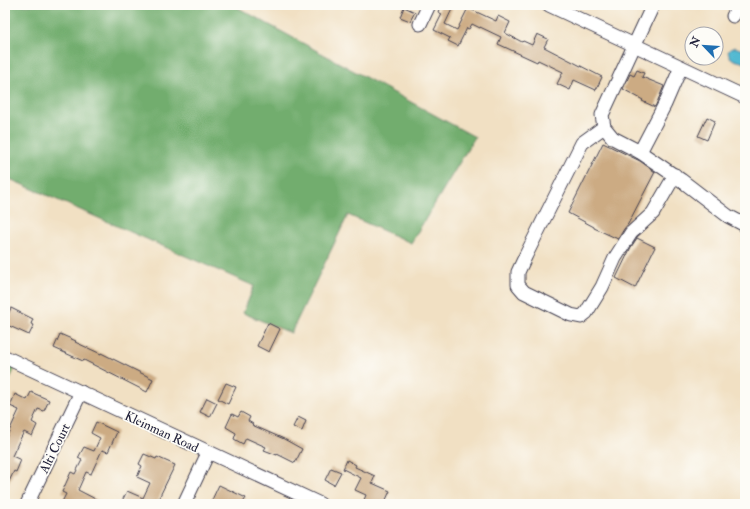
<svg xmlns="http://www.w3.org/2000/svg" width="750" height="509" viewBox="0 0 750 509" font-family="'IM FELL Double Pica',serif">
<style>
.green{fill:#8dc97f;stroke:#58765d}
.forest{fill:#72ad6e;stroke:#4a6854}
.water{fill:#53b9d1;stroke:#3a6e86}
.building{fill:#ccab83}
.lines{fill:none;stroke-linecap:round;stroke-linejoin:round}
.minor-casing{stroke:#413e4f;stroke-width:15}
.minor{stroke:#fff;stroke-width:13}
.labels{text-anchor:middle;stroke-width:3.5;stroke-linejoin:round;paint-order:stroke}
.street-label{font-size:13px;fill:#22223b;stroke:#fdfcf7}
</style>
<rect width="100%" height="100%" fill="#fdfcf7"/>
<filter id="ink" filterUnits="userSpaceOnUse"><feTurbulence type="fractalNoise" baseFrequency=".025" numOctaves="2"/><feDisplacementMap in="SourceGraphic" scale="8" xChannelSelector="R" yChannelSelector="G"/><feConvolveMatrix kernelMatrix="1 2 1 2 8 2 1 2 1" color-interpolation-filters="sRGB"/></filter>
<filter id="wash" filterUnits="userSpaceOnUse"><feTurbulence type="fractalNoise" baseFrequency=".012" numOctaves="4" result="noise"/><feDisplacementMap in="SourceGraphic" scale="16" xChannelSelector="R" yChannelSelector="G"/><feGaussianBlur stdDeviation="0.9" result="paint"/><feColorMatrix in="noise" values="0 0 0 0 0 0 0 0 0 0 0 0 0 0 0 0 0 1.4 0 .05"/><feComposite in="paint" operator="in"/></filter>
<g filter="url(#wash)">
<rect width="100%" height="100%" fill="#f1e0c3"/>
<path class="green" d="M5 364 15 368 5 389Z"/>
<path class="forest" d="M5 5H233L475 137 411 243 348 215 291 333 243 313 254 286 5 177Z"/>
<path class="water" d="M735 47 745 51V63L734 60 730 57 728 52 730 49Z"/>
<g id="blocks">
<g class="building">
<path d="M441 5H454L445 24 457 30 468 8 496 21 498 16 510 22 505 33 522 42 523 41 532 45 537 34 548 39 544 47 602 77 596 90 574 80 570 90 557 84 563 72 538 60 537 62 498 44 501 37 480 27V28L472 24 469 29 467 28 458 46 448 41 450 38 434 30 442 14 438 12Z"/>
<path d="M404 7 415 12 410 21 400 17Z"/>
<path d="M637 70 644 73 642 77 664 86 655 107 642 101 643 100 623 89 630 74 634 76Z"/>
<path d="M707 117 715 121 707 140 698 136Z"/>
<path d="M603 143 640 161 655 172 628 224 624 229 618 239 594 228V227L568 213Z"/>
<path d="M637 238 655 247 635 288 616 278 631 247Z"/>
<path d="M11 308 33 319 31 324 34 325 29 335 5 324V320Z"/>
<path d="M268 323 280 329 269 352 257 346Z"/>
<path d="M60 334 76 341 75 342 101 354V353L153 379 147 392 84 360 83 361 54 348Z"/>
<path d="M226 383 236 387 228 404 218 399Z"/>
<path d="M31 392 49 400 44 411 38 409 32 422 37 425 32 436 24 432 19 441 12 456 21 460 16 472 14 471 5 490V440L19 410 10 406 15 394 27 400Z"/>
<path d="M207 398 217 403 210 417 200 412Z"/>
<path d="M241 412 250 417 248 421 253 424 252 425 284 439 302 449 295 463 277 454V455L264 450 266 447 246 438 243 444 234 439 236 433 226 427 232 414 238 417Z"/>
<path d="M298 417 306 421 302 431 293 427Z"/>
<path d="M96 422 117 432 108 452 102 450 91 474 86 472 78 490 105 504H61L66 494 62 492 71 472 75 474 82 460 78 458 84 447 94 451 100 438 91 433Z"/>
<path d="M144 454 156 459 157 457 175 465 156 504H128L122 501 127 491 143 498 150 483 137 477 142 466 139 464Z"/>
<path d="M347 460 356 465 355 467 375 476 372 483 390 491 384 504H373L364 500 366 495 355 490 361 478 343 469Z"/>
<path d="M331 468 341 472 334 485 325 480Z"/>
<path d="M219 485 246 498 242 504H210Z"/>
</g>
</g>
</g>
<g filter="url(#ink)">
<use href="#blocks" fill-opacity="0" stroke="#413e4f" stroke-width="1"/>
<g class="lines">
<g class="minor-casing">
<g id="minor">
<path d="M549 5 745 97"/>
<path d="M653 5 602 115 604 127 613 138 640 152 665 104 681 67"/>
<path d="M733 16 739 5"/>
<path d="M420 24 429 5"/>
<path d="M604 127 582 143 526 255 518 272V285L524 292 571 315 581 317 586 313 602 287 615 258 631 233 653 213 675 175"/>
<path d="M640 152 681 180 728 216 745 225"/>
<path d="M5 357 320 504"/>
<path d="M27 504 81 392"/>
<path d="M184 504 208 453"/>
</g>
</g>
<use href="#minor" class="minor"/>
</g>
</g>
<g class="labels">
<g class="street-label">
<text transform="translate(162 431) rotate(25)" y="5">Kleinman Road</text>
<text transform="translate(54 448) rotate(-64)" y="5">Alti Court</text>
</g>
</g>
<rect width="750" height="509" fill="none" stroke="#fdfcf7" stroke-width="20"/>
<g transform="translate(704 46) rotate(295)"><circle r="19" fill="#fdfcf7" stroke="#a5a5ac"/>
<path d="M0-3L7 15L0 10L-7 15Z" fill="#1f6fb2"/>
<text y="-6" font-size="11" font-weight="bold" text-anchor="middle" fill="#22223b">N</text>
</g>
</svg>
